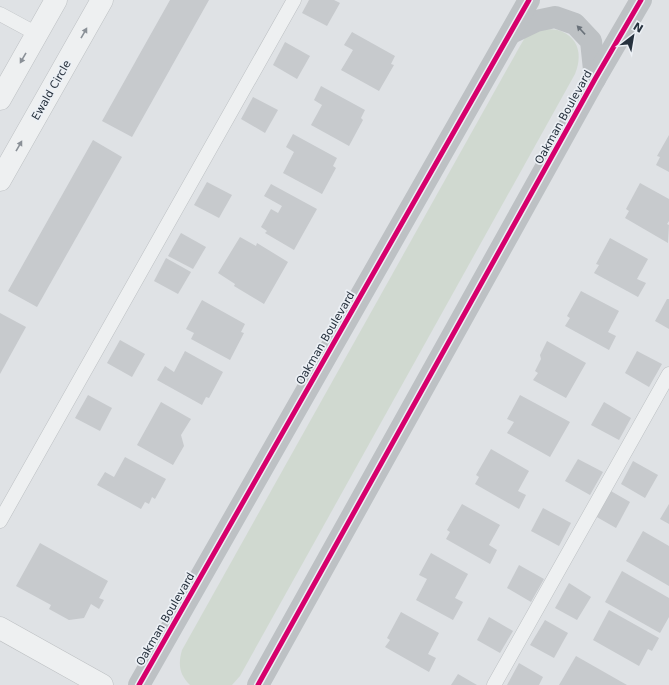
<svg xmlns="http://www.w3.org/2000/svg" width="669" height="685" viewBox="0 0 669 685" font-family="'DejaVu Sans',sans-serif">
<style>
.green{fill:#d0d9d0}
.building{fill:#c7cacd}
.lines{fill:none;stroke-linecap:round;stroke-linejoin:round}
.lane-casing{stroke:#bdc0c3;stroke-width:15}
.street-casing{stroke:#bdc0c3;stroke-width:23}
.lane{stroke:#eef0f1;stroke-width:14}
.street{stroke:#eef0f1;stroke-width:22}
.secondary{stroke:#bdc1c4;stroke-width:22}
.cycleway-casing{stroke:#ecf0f5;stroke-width:8}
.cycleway{stroke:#d6006c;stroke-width:5}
.oneway{fill:#6a727a}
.oneway2{fill:#8a9097}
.labels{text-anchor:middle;stroke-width:3.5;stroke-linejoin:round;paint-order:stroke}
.street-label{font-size:11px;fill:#26313d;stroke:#ecf0f5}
</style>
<rect width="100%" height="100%" fill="#dfe2e5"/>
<path class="green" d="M542 29C548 29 555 29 561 31 580 39 582 57 575 74L240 676 232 685H190C179 674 178 664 182 650L520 46 526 36Z"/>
<g class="building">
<path d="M170 0H209L132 137 102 121Z"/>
<path d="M309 0H334L340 3 327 26 302 13Z"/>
<path d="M352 32 395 56 391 64 394 65 379 91 341 70 353 50 344 45Z"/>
<path d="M285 42 310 56 297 79 273 65Z"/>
<path d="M321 86 365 110 361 118 363 120 349 146 311 125 322 105 314 100Z"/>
<path d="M253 97 278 110 265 133 241 119Z"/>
<path d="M293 134 337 158 333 166 336 168 322 194 283 173 294 152 286 147Z"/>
<path d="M669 135V172L656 165 660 157 657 156Z"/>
<path d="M93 140 122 157 37 307 8 291Z"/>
<path d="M207 182 232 195 219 218 194 205Z"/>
<path d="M640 183 669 199V221L667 224 669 225 668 243 625 218 629 211 626 209Z"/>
<path d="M271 184 317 209 294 250 265 233 267 231 261 227 271 209 278 213 282 206 264 196Z"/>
<path d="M181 233 206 247 193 269 168 256Z"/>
<path d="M240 237 256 246 257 243 288 262 264 304 234 286 235 284 218 273Z"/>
<path d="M610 238 648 259 637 279 646 283 638 297 594 273 599 265 596 264Z"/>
<path d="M166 258 191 272 178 294 154 281Z"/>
<path d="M581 291 619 311 608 332 616 336 609 350 565 326 570 318 567 316Z"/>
<path d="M667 299H669V329L655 321Z"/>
<path d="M202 300 245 324 241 332 244 333 230 360 191 339 194 333 186 329Z"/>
<path d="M0 313 26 327 0 374Z"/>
<path d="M120 340 145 354 132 377 107 363Z"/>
<path d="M547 341 586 363 566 398 533 380 538 373 535 371 541 359 540 355Z"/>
<path d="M185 351 223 372 209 398 206 397 202 405 157 380 165 366 174 372Z"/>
<path d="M637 351 662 364 649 387 625 373Z"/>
<path d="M88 395 112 408 100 431 75 418Z"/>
<path d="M520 395 570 422 550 457 507 433 514 422 507 419Z"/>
<path d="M161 402 191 419 181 435 184 446 173 465 137 445Z"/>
<path d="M604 402 631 418 619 440 591 425Z"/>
<path d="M491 449 529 471 518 491 526 495 519 509 475 484 479 477 476 475Z"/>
<path d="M125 457 166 479 155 499 152 497 149 504 145 502 141 509 97 485 105 472 114 477Z"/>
<path d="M578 459 603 472 590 495 565 481Z"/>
<path d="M633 461 658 475 645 498 621 484Z"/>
<path d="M609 490 630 502 616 528 595 516Z"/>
<path d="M462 504 500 525 489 545 497 550 490 564 446 539 450 532 447 530Z"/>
<path d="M669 504V524L660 519Z"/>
<path d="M543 508 571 523 559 546 531 531Z"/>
<path d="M643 531 669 546V586L626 561Z"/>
<path d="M40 543 108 581 99 598 104 600 99 609 91 604 84 618 69 620 49 609 51 605 16 586Z"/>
<path d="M431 553 468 574 455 598 463 602 453 620 416 600 427 579 419 575Z"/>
<path d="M519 565 544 579 531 602 507 588Z"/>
<path d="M622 571 669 598V617L660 633 605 602Z"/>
<path d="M569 583 591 597 577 620 555 608Z"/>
<path d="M609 610 659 638 652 651 648 649 639 666 593 640Z"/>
<path d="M401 612 439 633 428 654 436 658 429 672 385 647 390 640 387 638Z"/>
<path d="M489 617 513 631 500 653 477 640Z"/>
<path d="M545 620 568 633 554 658 530 645Z"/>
<path d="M576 656 627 685H559Z"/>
<path d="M519 663 543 677 539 685H507Z"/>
<path d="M458 674 477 685H451Z"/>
</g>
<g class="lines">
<g class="lane-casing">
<g id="lane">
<path d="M0 14 37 34"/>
<path d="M0 521 294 0"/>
<path d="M494 685 669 374"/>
</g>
</g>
<g class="street-casing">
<g id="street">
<path d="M0 99 56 0"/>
<path d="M0 180 102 0"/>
<path d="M0 628 102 685"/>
</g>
</g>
<use href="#lane" class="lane"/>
<use href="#street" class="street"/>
<g class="secondary">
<path d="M511 33 536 21 555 17 575 24 591 41 595 79"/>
<path d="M139 685 529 0"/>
<path d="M258 685 595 79 641 0"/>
</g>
<g class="cycleway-casing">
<g id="cycleway">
<path d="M139 685 529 0"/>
<path d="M258 685 595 79 641 0"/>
</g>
</g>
<use href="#cycleway" class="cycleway"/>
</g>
<defs><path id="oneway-solid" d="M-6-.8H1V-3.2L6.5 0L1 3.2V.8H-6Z"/></defs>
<use class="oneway" href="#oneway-solid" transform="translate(581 30) rotate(-133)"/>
<g class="oneway2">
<use href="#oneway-solid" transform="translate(84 33) rotate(-60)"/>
<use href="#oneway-solid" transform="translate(23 58) rotate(120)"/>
<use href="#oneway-solid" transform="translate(19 146) rotate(-60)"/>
</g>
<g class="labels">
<g class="street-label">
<text transform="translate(51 90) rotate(-60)" y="4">Ewald Circle</text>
<text transform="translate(563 117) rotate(-61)" y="4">Oakman Boulevard</text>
<text transform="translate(325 338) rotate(-60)" y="4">Oakman Boulevard</text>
<text transform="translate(165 619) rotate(-60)" y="4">Oakman Boulevard</text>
</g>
</g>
<g transform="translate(633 36) rotate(31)" stroke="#ecf0f5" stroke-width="3" paint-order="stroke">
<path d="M0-3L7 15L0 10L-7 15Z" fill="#26313d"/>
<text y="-6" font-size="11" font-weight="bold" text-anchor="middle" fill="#26313d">N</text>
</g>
</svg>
